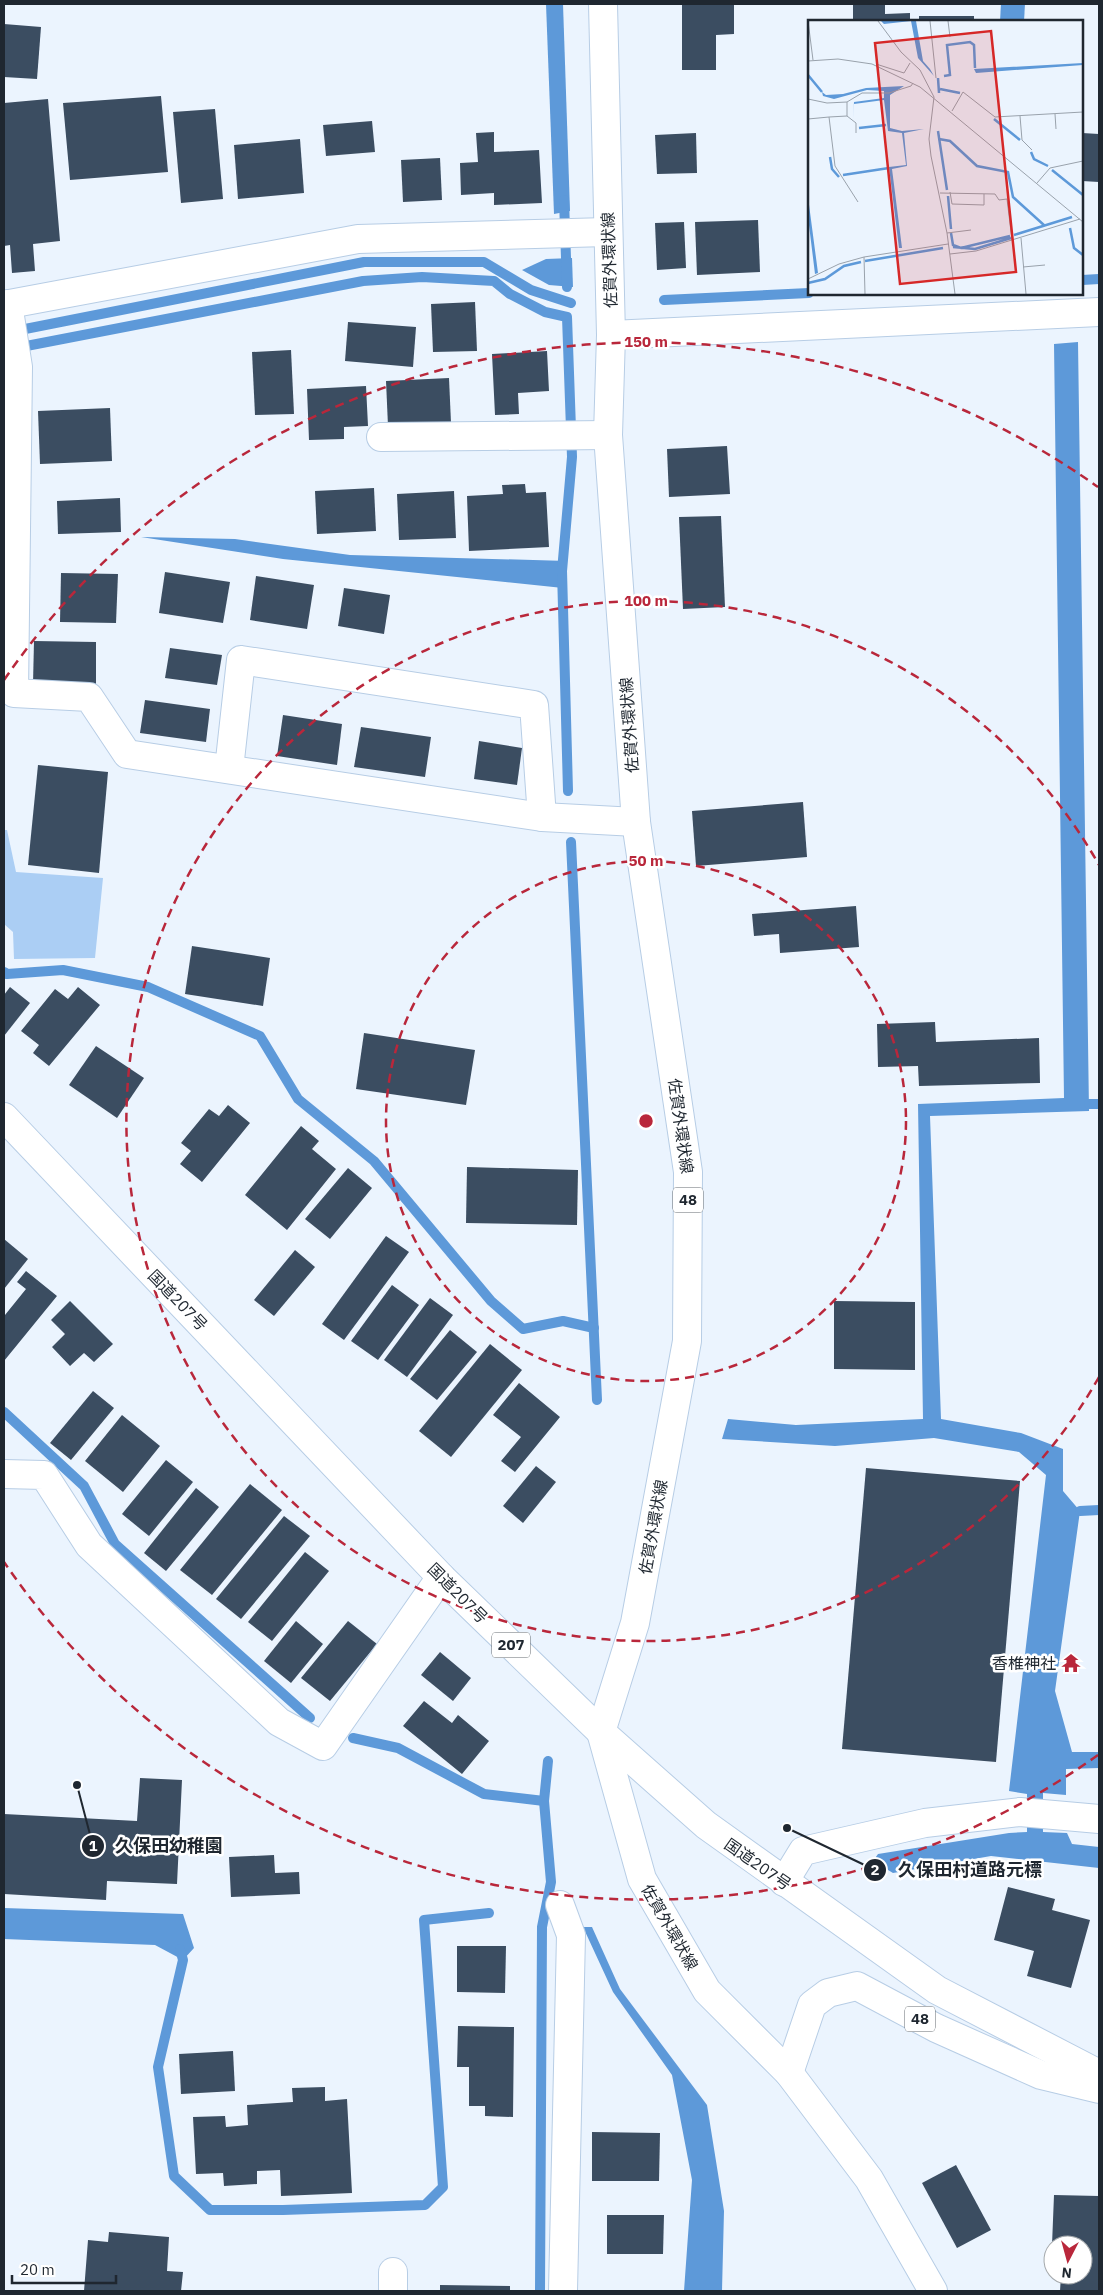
<svg xmlns="http://www.w3.org/2000/svg" width="1103" height="2295" viewBox="0 0 1103 2295" font-family="'IBM Plex Sans','Noto Sans JP',sans-serif">
<style>
.green{fill:#abcef4}
.water{fill:#5d99d9}
.lines{fill:none;stroke-linecap:round;stroke-linejoin:round}
.stream{stroke:#5d99d9;stroke-width:10}
.building{fill:#3b4d61}
.minor-casing{stroke:#b7cde5;stroke-width:30}
.tertiary-casing{stroke:#b7cde5;stroke-width:30}
.primary-casing{stroke:#b7cde5;stroke-width:30}
.trunk-casing{stroke:#b7cde5;stroke-width:30}
.minor{stroke:#fff;stroke-width:28}
.tertiary{stroke:#fff;stroke-width:28}
.primary{stroke:#fff;stroke-width:28}
.trunk{stroke:#fff;stroke-width:28}
.ring{fill:none;stroke:#b9273b;stroke-width:2.5;stroke-dasharray:9 6}
.labels{text-anchor:middle;stroke-width:5;stroke-linejoin:round;paint-order:stroke}
.shield{fill:#fff;stroke:#62686e;stroke-width:1}
.shield-label{font-size:15px;font-weight:bold;fill:#1f2730}
.street-label{font-size:16px;fill:#1f2730;stroke:#fff}
.poi-label{font-size:16px;fill:#1f2730;stroke:#fff;text-anchor:end}
.inset-river{fill:none;stroke:#5d99d9;stroke-width:2.5}
.inset-road{fill:none;stroke:#99a2ac;stroke-width:1}
.view{fill:#d62828;fill-opacity:0.15;stroke:#d62828;stroke-width:2.5}
.inset-edge{fill:none;stroke:#1f2730;stroke-width:2.5}
.centre{fill:#b9273b;stroke:#fff;stroke-width:2.5}
.ring-label{font-size:15px;text-anchor:middle;font-weight:bold;fill:#b9273b;stroke:#fff;stroke-width:5;stroke-linejoin:round;paint-order:stroke}
.leader{fill:none;stroke:#1f2730;stroke-width:2}
.callout-dot{fill:#1f2730;stroke:#fff;stroke-width:2}
.mark-label{font-size:15px;text-anchor:middle;font-weight:bold;fill:#fff}
.callout-label{font-size:18px;text-anchor:middle;font-weight:bold;fill:#1f2730;stroke:#fff;stroke-width:5;stroke-linejoin:round;paint-order:stroke}
</style>
<rect width="100%" height="100%" fill="#ebf4fe"/>
<path class="green" d="M4 830H7L16 872 103 878 95 958 14 959 13 932 4 924Z"/>
<g class="water">
<path d="M546 4H563L570 211 554 214Z"/>
<path d="M1001 4H1025L1024 21H1000Z"/>
<path d="M572 258 573 287 549 285 522 270 546 259Z"/>
<path d="M1078 342 1089 1111 930 1116 941 1419 1021 1433 1063 1449V1491L1080 1511 1055 1691 1072 1752H1099V1768L1066 1769V1795L1043 1793V1832L1067 1833 1072 1844 1099 1847V1868L991 1856 893 1873 873 1861 878 1854 1009 1833 1027 1832V1794L1009 1791 1046 1475 1019 1452 934 1438 835 1446 722 1439 728 1419 796 1425 923 1419 918 1104 1064 1098 1054 344Z"/>
<path d="M141 537 235 539 350 555 567 561 563 588 283 559Z"/>
<path d="M4 1908 183 1914 194 1948 183 1960 155 1945 4 1939Z"/>
<path d="M583 1927H592L620 1989 707 2105 724 2211 722 2291H684L692 2180 672 2075 613 1992Z"/>
</g>
<g class="lines">
<g class="stream">
<path d="M564 200 567 287"/>
<path d="M1082 280 1099 279"/>
<path d="M664 300 809 293"/>
<path d="M15 331 364 262H484L531 290 571 303"/>
<path d="M16 348 363 281 422 277 494 281 510 294 545 312 567 317 572 457 562 571 568 791"/>
<path d="M571 842 597 1400"/>
<path d="M4 972 7 974 63 970 148 987 260 1036 298 1099 374 1161 491 1301 523 1329 563 1321 594 1328"/>
<path d="M1089 1104H1099"/>
<path d="M4 1412 84 1486 115 1544 310 1718"/>
<path d="M1080 1511 1099 1510"/>
<path d="M353 1738 398 1748 484 1794 544 1801"/>
<path d="M180 1949 183 1960 158 2067 174 2176 210 2210H283L425 2205 443 2187 424 1920 489 1913"/>
<path d="M540 2291 542 1927 551 1882 544 1801 548 1761"/>
</g>
</g>
<g class="building">
<path d="M682 4H734V34L716 35V70H682Z"/>
<path d="M853 4H885V14L910 13V21H853Z"/>
<rect x="919" y="16" width="55" height="5"/>
<path d="M4 24 41 27 37 79 4 77Z"/>
<path d="M161 96 168 172 70 180 63 103Z"/>
<path d="M48 99 60 241 33 244 35 271 12 273 10 245 4 246V103Z"/>
<path d="M215 109 223 199 181 203 173 112Z"/>
<path d="M372 121 375 152 326 156 323 125Z"/>
<path d="M494 132V152L539 150 542 203 494 205V193L461 195 460 163 478 162 476 133Z"/>
<path d="M696 133 697 173 657 174 655 135Z"/>
<path d="M1082 133 1099 134V182L1082 181Z"/>
<path d="M300 139 304 193 238 199 234 145Z"/>
<path d="M440 158 442 200 403 202 401 160Z"/>
<path d="M758 220 760 272 697 275 695 222Z"/>
<path d="M684 222 686 268 657 270 655 223Z"/>
<path d="M475 302 477 351 433 352 431 304Z"/>
<path d="M348 322 416 327 413 367 345 361Z"/>
<path d="M291 350 294 414 255 415 252 352Z"/>
<path d="M547 351 549 391 518 393 519 414 495 415 492 354Z"/>
<path d="M449 378 451 423 388 426 386 381Z"/>
<path d="M366 386 368 426 344 427V439L309 440 307 389Z"/>
<path d="M110 408 112 461 40 464 38 411Z"/>
<path d="M727 446 730 494 669 497 667 449Z"/>
<path d="M525 484 526 493 546 492 549 547 469 551 467 496 503 494 502 485Z"/>
<path d="M374 488 376 531 317 534 315 491Z"/>
<path d="M454 491 456 538 399 540 397 494Z"/>
<path d="M120 498 121 532 58 534 57 501Z"/>
<path d="M721 516 725 607 683 609 679 517Z"/>
<path d="M165 572 230 582 223 623 159 613Z"/>
<path d="M61 573 118 574 116 623 60 622Z"/>
<path d="M256 576 314 585 307 629 250 620Z"/>
<path d="M344 588 390 595 384 634 338 626Z"/>
<path d="M34 641 96 642V686L33 684Z"/>
<path d="M170 648 222 655 217 685 165 678Z"/>
<path d="M145 700 210 709 206 742 140 733Z"/>
<path d="M283 715 342 724 337 765 277 756Z"/>
<path d="M361 727 431 737 425 777 354 767Z"/>
<path d="M479 741 522 748 517 785 474 779Z"/>
<path d="M38 765 108 772 99 873 28 865Z"/>
<path d="M803 802 807 857 696 866 692 811Z"/>
<path d="M856 906 859 947 780 953 779 934 754 936 752 914Z"/>
<path d="M192 946 270 958 263 1006 185 994Z"/>
<path d="M10 987 30 1003 4 1036V995Z"/>
<path d="M78 987 100 1005 49 1066 33 1053 39 1045 21 1031 55 989 68 999Z"/>
<path d="M935 1022 936 1042 1039 1038 1040 1083 919 1086 918 1066 878 1067 877 1024Z"/>
<path d="M364 1033 475 1050 466 1105 356 1089Z"/>
<path d="M96 1046 144 1078 117 1118 69 1085Z"/>
<path d="M228 1105 250 1123 202 1182 180 1164 191 1151 181 1143 209 1109 219 1116Z"/>
<path d="M301 1126 319 1141 312 1149 336 1169 287 1230 245 1195Z"/>
<path d="M467 1167 578 1170 577 1225 466 1223Z"/>
<path d="M348 1168 372 1188 330 1239 305 1219Z"/>
<path d="M386 1236 409 1252 344 1340 322 1324Z"/>
<path d="M4 1239 28 1259 4 1289Z"/>
<path d="M295 1250 315 1267 274 1316 254 1300Z"/>
<path d="M26 1271 57 1296 4 1361V1314L5 1315 26 1289 17 1282Z"/>
<path d="M392 1285 419 1305 378 1360 351 1341Z"/>
<path d="M430 1298 453 1315 407 1377 384 1360Z"/>
<path d="M70 1301 113 1344 94 1362 84 1353 70 1366 52 1347 65 1334 51 1320Z"/>
<path d="M834 1301 915 1302V1370L834 1369Z"/>
<path d="M450 1330 477 1352 437 1400 410 1379Z"/>
<path d="M490 1344 522 1370 451 1457 419 1431Z"/>
<path d="M519 1383 560 1417 515 1472 501 1461 521 1437 493 1415Z"/>
<path d="M93 1391 114 1408 71 1460 50 1443Z"/>
<path d="M122 1415 160 1446 123 1492 85 1461Z"/>
<path d="M166 1460 193 1482 149 1536 122 1514Z"/>
<path d="M536 1466 556 1482 523 1523 503 1506Z"/>
<path d="M866 1468 1020 1481 996 1762 842 1749Z"/>
<path d="M250 1484 282 1510 212 1595 180 1570Z"/>
<path d="M196 1488 219 1507 166 1571 144 1553Z"/>
<path d="M284 1516 310 1536 241 1619 216 1599Z"/>
<path d="M305 1552 329 1571 272 1641 248 1622Z"/>
<path d="M296 1621 323 1644 291 1683 264 1661Z"/>
<path d="M348 1621 377 1644 330 1701 301 1678Z"/>
<path d="M440 1652 471 1678 453 1701 421 1675Z"/>
<path d="M424 1701 452 1723 458 1715 489 1741 462 1774 403 1726Z"/>
<path d="M140 1778 182 1780 177 1884 107 1881 106 1900 4 1894V1814L137 1821Z"/>
<path d="M274 1855 275 1873 299 1872 300 1894 231 1897 229 1857Z"/>
<path d="M1008 1887 1055 1899 1052 1910 1090 1920 1071 1988 1027 1976 1034 1951 994 1940Z"/>
<path d="M457 1946H506L505 1993 457 1992Z"/>
<path d="M458 2026 514 2027 513 2117 485 2116V2106H469V2067H457Z"/>
<path d="M233 2051 235 2091 181 2094 179 2054Z"/>
<path d="M325 2087V2101L347 2099 352 2193 281 2196 280 2170 257 2171V2184L224 2186 223 2173 196 2174 193 2117 225 2116 226 2127 248 2125 247 2105 293 2102 292 2088Z"/>
<path d="M592 2132 660 2133 659 2181H592Z"/>
<path d="M956 2165 991 2230 957 2248 922 2183Z"/>
<path d="M1054 2195 1099 2196V2291H1060L1061 2275H1083V2245H1052Z"/>
<path d="M607 2215H664L663 2254H607Z"/>
<path d="M109 2232 169 2237 167 2271 183 2272 181 2291H84L88 2240 108 2242Z"/>
<path d="M440 2285 510 2286V2291H440Z"/>
</g>
<g class="lines">
<g class="minor-casing">
<g id="minor">
<path d="M8 304 18 367 14 693 89 697 127 754 542 817 636 822"/>
<path d="M381 437 608 435"/>
<path d="M229 769 241 660 534 705 542 817"/>
<path d="M4 1474 44 1475 89 1545 279 1722 323 1746 441 1577"/>
<path d="M784 1882 803 1851 925 1823 1020 1812 1099 1819"/>
<path d="M560 1905 571 1935 563 2291"/>
<path d="M393 2291V2272"/>
</g>
</g>
<g class="tertiary-casing">
<g id="tertiary">
<path d="M4 305 358 239 607 232"/>
<path d="M611 335 1099 312"/>
</g>
</g>
<g class="primary-casing">
<g id="primary">
<path d="M603 4 611 335 608 435 636 822 688 1172 687 1341 635 1623 601 1732 642 1879 707 1991 789 2073 869 2179 933 2291"/>
<path d="M789 2073 812 2005 828 1993 857 1986 936 2028 1041 2075 1099 2089"/>
</g>
</g>
<g class="trunk-casing">
<path id="trunk" d="M4 1117 441 1577 601 1732 706 1825 937 1990 1099 2074"/>
</g>
<use href="#minor" class="minor"/>
<use href="#tertiary" class="tertiary"/>
<use href="#primary" class="primary"/>
<use href="#trunk" class="trunk"/>
</g>
<g class="ring">
<circle cx="646" cy="1121" r="260"/>
<path d="M1099 1377A520 520 0 1 1 1099 865"/>
<path d="M1098 1755A779 779 0 0 1 4 1562M4 680A779 779 0 0 1 1098 487"/>
</g>
<defs>
<g id="temple-bare" transform="scale(1.5)"><path d="M0-6L5-2H3V0L6.5 2.5H4V6H1.5V3h-3V6H-4V2.5H-6.5L-3 0V-2H-5Z" fill="#b9273b" stroke="#fff" stroke-width="2.5" paint-order="stroke"/></g>
</defs>
<g fill-rule="evenodd">
<use href="#temple-bare" x="1071" y="1663"/>
</g>
<g class="labels">
<g class="shield">
<rect x="673" y="1187.5" width="30" height="25" rx="4"/>
<rect x="492" y="1632.5" width="38" height="25" rx="4"/>
<rect x="905" y="2006.5" width="30" height="25" rx="4"/>
</g>
<g class="shield-label">
<text x="688" y="1205">48</text>
<text x="511" y="1650">207</text>
<text x="920" y="2024">48</text>
</g>
<g class="street-label">
<text transform="translate(609 260) rotate(-92)" y="6">佐賀外環状線</text>
<text transform="translate(629 725) rotate(-94)" y="6">佐賀外環状線</text>
<text transform="translate(681 1126) rotate(82)" y="6">佐賀外環状線</text>
<text transform="translate(178 1300) rotate(46)" y="6">国道207号</text>
<text transform="translate(653 1527) rotate(-80)" y="6">佐賀外環状線</text>
<text transform="translate(458 1593) rotate(45)" y="6">国道207号</text>
<text transform="translate(758 1864) rotate(35)" y="6">国道207号</text>
<text transform="translate(670 1927) rotate(60)" y="6">佐賀外環状線</text>
</g>
<g class="poi-label">
<text x="1056" y="1669">香椎神社</text>
</g>
</g>
<g transform="translate(808 20)">
<rect width="275" height="275" fill="#ebf4fe"/>
<path d="M73 1H108L115 41 122 49 126 56 110 38 103 1 76 4ZM275 43V45L168 53 166 49ZM96 66 82 75V108L94 111 116 109 96 113 99 146 84 149 94 228H91L81 147 98 145 94 113 80 111 76 80 46 84 45 99 46 82 76 78V71L59 70 26 79 15 76 14 72 18 75 35 74 58 68ZM0 177 10 253 7 254 0 197Z" fill="#5d99d9"/>
<path class="inset-river" d="M0 55 14 72M136 56 142 55 139 25 162 22 166 25 167 48M130 58 131 73M132 69 152 73M186 99 212 120M51 108 78 105M130 111 139 170M131 119 142 121 169 146 200 152 205 177 237 206M223 132 226 139 240 146M22 137 24 149 31 157M244 150 275 175M35 155 81 148M140 176 143 209M262 208 266 228 275 235M143 213 145 225 153 228 202 216M206 215 264 197M145 227 167 229 203 218M57 241 135 228M0 263 17 259 36 246 53 242"/>
<path class="inset-road" d="M0 1 5 40M70 1 93 32 112 50 126 77 121 119 123 136 139 213 147 274M122 1 128 58M140 1 142 17M0 41 30 39 64 44 112 67 275 202M68 44 96 53 102 43M0 79 19 83 39 82 54 73H81L103 66 105 63M144 91 155 72 187 97 275 92M247 94 248 109M39 96 48 103V113M212 96 214 120 224 130M21 97 39 96V82M0 99 21 97 27 146 50 182M229 163 242 148 275 141M142 172 144 184 176 185V174M132 173 187 174 191 180 199 179 204 220M139 213 163 210M213 218 218 274M142 234 168 231 272 199M56 237 57 274M215 247 237 245M0 259 31 244 56 237 140 224"/>
<path class="view" d="M183 11 208 252 92 264 67 23Z"/>
<rect width="275" height="275" class="inset-edge"/>
</g>
<circle cx="646" cy="1121" r="8" class="centre"/>
<g class="ring-label">
<text x="646" y="347">150 m</text>
<text x="646" y="606">100 m</text>
<text x="646" y="866">50 m</text>
</g>
<path class="leader" d="M77 1785L93 1846M787 1828L875 1870"/>
<g class="callout-dot">
<circle cx="77" cy="1785" r="5"/>
<circle cx="787" cy="1828" r="5"/>
<circle cx="93" cy="1846" r="12"/>
<circle cx="875" cy="1870" r="12"/>
</g>
<g class="mark-label">
<text x="93" y="1851">1</text>
<text x="875" y="1875">2</text>
</g>
<g class="callout-label">
<text x="169" y="1852">久保田幼稚園</text>
<text x="970" y="1876">久保田村道路元標</text>
</g>
<rect width="1103" height="2295" fill="none" stroke="#1f2730" stroke-width="10"/>
<g transform="translate(1068 2260) rotate(186)"><circle r="24" fill="#ffffff" stroke="#a5a9ac"/>
<path d="M0-4L9 19L0 12L-9 19Z" fill="#b9273b"/>
<text y="-8" font-size="14" font-weight="bold" text-anchor="middle" fill="#1f2730">N</text>
</g>
<path d="M12 2275v8h104v-8" fill="none" stroke="#1f2730" stroke-width="2.5"/>
<text x="20" y="2275" font-size="15" fill="#1f2730" stroke="#ffffff" stroke-width="4" paint-order="stroke">20 m</text>
</svg>
